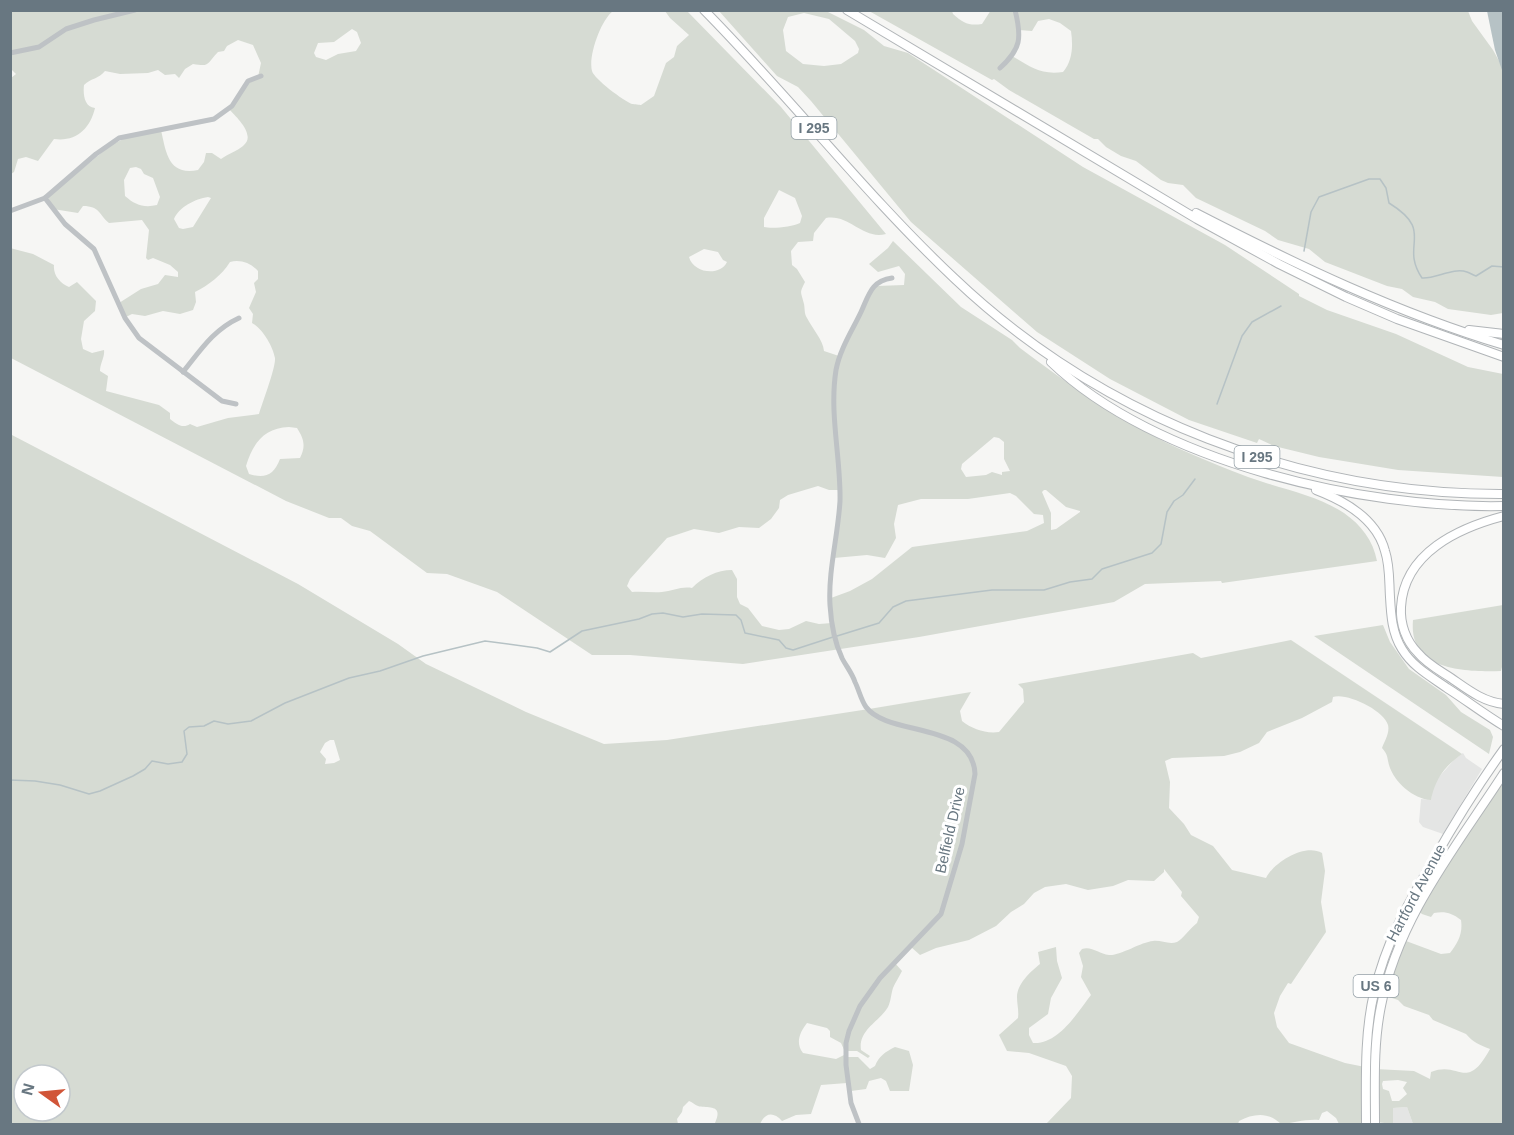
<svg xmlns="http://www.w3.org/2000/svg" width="1514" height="1135" viewBox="0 0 1514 1135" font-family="Arial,sans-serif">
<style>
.built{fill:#e4e5e4}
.green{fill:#d6dbd3;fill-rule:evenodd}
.water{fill:#b6c2c5}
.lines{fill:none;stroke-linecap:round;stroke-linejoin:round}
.stream{stroke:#b6c2c5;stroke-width:1.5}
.highway-casing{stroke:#b1b5b8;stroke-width:10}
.minor{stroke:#bec2c5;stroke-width:5}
.highway{stroke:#fff;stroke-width:8}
.labels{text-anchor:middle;stroke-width:6;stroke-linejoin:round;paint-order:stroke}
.shield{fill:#fff;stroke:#95a0a7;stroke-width:1.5}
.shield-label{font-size:14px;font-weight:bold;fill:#687781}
.street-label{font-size:15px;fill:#687781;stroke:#fff}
</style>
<rect width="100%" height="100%" fill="#f6f6f4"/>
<g class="built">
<path d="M1463 753 1466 758 1482 769 1443 834 1423 827 1419 822 1421 799 1431 800 1433 785 1439 777 1454 760Z"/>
<path d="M1407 1107 1413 1124H1393V1108Z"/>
</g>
<g class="green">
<path d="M991 10 1468 11 1472 21 1493 50 1503 68V313L1491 315 1448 309 1435 302 1413 297 1402 289 1387 286 1325 262 1309 249 1278 240 1265 231 1196 198 1183 185 1168 183 1161 180 1136 161 1121 156 1106 147 1098 139H1094L1009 90 994 79 992 80 869 11H952L953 14C963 23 969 26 982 24ZM1049 19 1060 23 1071 31C1073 45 1073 60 1063 72 1040 75 1031 67 1012 56L1018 45 1019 30 1032 31 1038 21Z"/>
<path d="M11 11H613C601 20 588 56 592 71 594 79 624 101 632 104 634 104 640 105 641 105L654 96 666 63 674 57 677 46 689 35 670 18 665 11H687L781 107 886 234C862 240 850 214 826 218L814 233 813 241 798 242 791 251 792 265 797 269 805 282C799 294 801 291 804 304 805 309 804 313 807 318 812 328 823 340 824 351L839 356 871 290 877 286 904 285 905 274 899 266 878 272 869 264 888 248 893 241 961 307 1012 340 1020 348C1079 392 1134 431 1203 459 1223 467 1243 476 1263 482 1291 491 1320 497 1344 513 1361 525 1373 540 1377 561L1222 583 1221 581 1145 584 1114 602 919 637 743 664 630 655H592L497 592 447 574 427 573 370 531 352 526 341 518H329L286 501 11 358 10 248 33 254 54 265C53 275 60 283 69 287L77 282 96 301 95 311 84 321 81 339 83 349 92 353 104 350C105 357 100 363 100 371L108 376 106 391 159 405 170 413V419C176 424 183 429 190 424L197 427 228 418 259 414C262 404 276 367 275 358 273 346 262 328 252 323L253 314 249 308 256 292 254 283 258 279V271C251 263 240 259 230 262 222 275 209 285 195 292L196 302 193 310 180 314 163 311 145 316 132 314 124 318 119 303 141 289 158 284 165 275 178 277V272L170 265 153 258 148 260 146 258 149 230 142 220 109 223C99 215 100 206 83 206L78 213 53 209 48 197 111 145 130 136 161 130C166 152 168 176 198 170L204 162 206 153H212L221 159C228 154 237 151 243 146 257 135 236 117 229 109L249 79 258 77 261 63 253 45 238 40 227 46 224 51 218 52C206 64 211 67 193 64L185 69 179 78 175 74 165 75 158 70 148 73 120 74 105 71C99 79 91 78 84 85 83 94 84 107 95 108 90 129 76 142 54 139L38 161 26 157 18 159 14 172 11 174V78L16 74 11 69ZM352 29 357 32 361 43 356 51 338 54 326 60 316 57 314 53 318 43 334 42ZM136 167 141 169 144 174 153 178 160 197 157 205C144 208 135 205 125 196L124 180 130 168ZM779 190 795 198 802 216 800 223C792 227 772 229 764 227V218ZM208 197 211 198 193 227 183 229 179 228 174 219C179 207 195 199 208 197ZM704 249 718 252 723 260 727 262C720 277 693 273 689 257ZM289 427 297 428C304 439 306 446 300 458L280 459C274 475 265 479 249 474L246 466C253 443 264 428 289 427ZM994 437 999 438 1004 442V459L1010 471 1002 472V475L992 472 986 475 966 477 961 469 962 464ZM818 486 829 490H839L834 558 867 555 885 558 896 538 894 524 898 505 921 499H968L1010 493 1016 496 1034 514 1043 515 1044 523 1027 531 912 547 872 579 850 591 831 598 832 623 819 624 806 621 789 629 779 630 762 626 748 608 740 604 737 597V579L732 570C717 570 703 577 692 588 682 586 672 591 662 592 652 593 642 591 632 592L627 586 630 579 667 538 694 529 719 533 739 527 759 528 771 519 779 508 780 500 788 495ZM1044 490H1046L1066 507 1080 511V512L1056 529 1051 530V513L1042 492Z"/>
<path d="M719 11H826L864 30 884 46 908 53 1083 167 1225 245 1299 294V296L1327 310 1396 334 1468 367 1503 374V477L1398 470 1319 457 1274 446 1259 439 1257 443 1189 420 1110 379 1037 332 911 222 811 101 798 87 777 76ZM804 13 829 19 855 41 859 49 858 53 841 64 824 66 803 64 786 51 783 30 788 17Z"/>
<path d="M10 434 298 584 398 644 426 664 526 712 604 744 667 740 869 709 971 692 960 711 962 721C972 729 986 734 999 732L1024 702 1023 689 1018 684 1193 653 1201 658 1291 640 1462 754C1445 766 1435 779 1431 800 1413 799 1394 782 1389 765 1387 757 1388 755 1382 748 1384 742 1390 733 1388 725 1384 710 1346 692 1333 697L1332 702 1302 718 1267 732 1259 743 1240 752 1224 756 1172 758 1165 761 1170 782 1169 808 1184 824 1191 835 1213 846 1232 870 1266 878C1274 862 1305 843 1322 853L1325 871 1321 902 1326 932 1291 984 1288 983 1280 996 1274 1013 1277 1027 1289 1043 1345 1063 1375 1069 1414 1071 1430 1079 1431 1072C1460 1060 1466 1093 1490 1049 1479 1045 1473 1042 1466 1034L1433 1020 1429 1015 1404 1006 1398 1000 1386 996V975L1398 938 1441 954 1450 953C1458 942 1463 934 1461 920 1452 913 1445 911 1434 913L1431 917 1422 914 1412 906 1499 784 1503 786V1124H1413L1407 1107 1393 1108V1124L1376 1122 1374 1124H1339L1336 1118 1327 1111 1322 1113 1319 1120C1305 1119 1294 1123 1281 1124 1269 1112 1254 1113 1239 1121L1238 1124H1046L1071 1098 1072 1076 1066 1066 1029 1053 1007 1051 999 1035 1018 1018C1019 1011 1017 1004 1017 997 1017 984 1030 972 1040 964L1038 952 1056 947 1057 961 1062 978 1051 998 1048 1014 1029 1028V1035L1033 1043C1058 1045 1078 1012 1091 995L1081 977 1083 966 1079 953 1082 949C1092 946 1099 954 1109 955 1120 956 1141 942 1153 941 1161 940 1169 945 1177 942 1183 939 1190 928 1197 923L1199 917 1181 896 1182 892 1164 869V872L1154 881 1128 880 1113 886 1088 890 1066 884 1045 887 1034 893 1024 904 1011 912 996 926 969 940 936 948 920 955 911 947 894 962 902 971C899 977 895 983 893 988 891 994 891 1001 888 1007 879 1022 858 1030 861 1050L870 1056 868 1058 857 1051H848L846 1057H858L870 1069 875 1066C879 1056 885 1052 895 1047L909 1051 913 1065 909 1091H890L886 1081 881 1078 869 1081 866 1089 851 1091 847 1083 821 1085 811 1114 796 1115 782 1121C773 1111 765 1113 760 1124H707L715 1123C724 1103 707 1109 698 1106 695 1105 692 1102 689 1101L683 1107 682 1112 677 1119 678 1124H11ZM330 740H334L340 760 334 763 325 764 326 759 320 752 325 743ZM807 1023 827 1028 830 1031V1037L841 1043 846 1054 836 1059 803 1053C795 1043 800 1032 807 1023ZM24 1075H60V1111H24ZM1398 1080 1407 1082 1403 1088 1407 1094 1399 1101H1392L1389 1091 1383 1089 1382 1084 1383 1081Z"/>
<path d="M1503 605 1504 659 1501 671C1465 672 1408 671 1413 620Z"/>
<path d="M1383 625 1390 642 1409 669 1446 695 1461 712 1490 730 1493 737 1489 754 1314 636Z"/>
</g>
<path class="water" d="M1487 11H1503V73L1495 50Z"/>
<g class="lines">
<g class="stream">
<path d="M1304 251 1311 212 1319 197 1369 179H1380L1386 188 1389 203C1436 232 1399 244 1422 278 1436 279 1453 267 1467 272 1470 273 1473 275 1476 276L1492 266 1504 267"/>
<path d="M1217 404 1242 336 1252 322 1281 306"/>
<path d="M837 636 879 623 893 607 906 601 992 590H1044L1070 582 1092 579 1102 569 1152 553 1161 544 1167 512 1174 501 1183 495 1195 479"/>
<path d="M10 780 35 781 60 785 89 794 100 791 133 776 145 769 152 761 168 764 182 762 187 754 184 731 189 727 204 726 214 721 228 724 251 721 285 703 349 678 380 671 423 656 485 641 537 648 550 652 582 631 639 619 652 614 663 613 683 617 702 614 736 615 741 620 745 633 779 640 786 648 793 650 833 637"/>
</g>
<g class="highway-casing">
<g id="highway">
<path d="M704 10C790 97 865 194 954 278 1101 418 1301 495 1504 494"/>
<path d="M847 10 1197 219 1279 264 1346 297 1397 319 1504 357"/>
<path d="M1196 213C1295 264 1397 313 1504 345"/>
<path d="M1469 330 1504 334"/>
<path d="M1051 362C1155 462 1363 509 1504 506"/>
<path d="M1316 490C1345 501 1377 520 1385 551 1390 566 1389 582 1390 597 1391 615 1392 633 1402 649 1413 667 1430 676 1447 688 1466 700 1484 714 1504 726"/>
<path d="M1504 516C1458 528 1404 553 1401 607 1400 624 1406 641 1418 653 1427 664 1439 670 1451 678 1467 689 1483 702 1504 704"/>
<path d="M1366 1124C1366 1081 1364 1035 1374 993 1386 942 1407 905 1433 861 1455 822 1478 785 1504 749"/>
<path d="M1375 1124C1375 1085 1373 1045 1381 1006 1398 918 1456 847 1504 773"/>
</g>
</g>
<g class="minor">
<path d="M10 53 39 47 66 29 94 20 135 10"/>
<path d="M1000 68C1021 49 1022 38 1015 10"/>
<path d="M45 198 65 224 94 249 125 318 139 338 222 401 236 404"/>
<path d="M10 211 45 198 96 154 119 138 214 119 232 106 248 81 261 76"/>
<path d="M183 372C200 351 213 330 239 318"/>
<path d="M859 1124 851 1103 846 1065V1043L849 1031 860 1006 880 978 941 914 962 844 975 774C973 721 888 737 866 707 861 700 859 690 855 682 852 673 846 666 842 658 835 643 831 622 830 605 828 571 838 536 840 501 841 458 829 414 836 370 840 349 852 331 861 312 869 295 871 281 892 278"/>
</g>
<use href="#highway" class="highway"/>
</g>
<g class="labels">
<g class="shield">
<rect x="791.5" y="117" width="45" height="22" rx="4.5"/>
<rect x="1234.5" y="446" width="45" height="22" rx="4.5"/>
<rect x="1353.5" y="975" width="45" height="22" rx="4.5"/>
</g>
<g class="shield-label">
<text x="814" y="133">I 295</text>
<text x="1257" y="462">I 295</text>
<text x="1376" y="991">US 6</text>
</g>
<g class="street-label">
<text transform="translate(950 830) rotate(-77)" y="5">Belfield Drive</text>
<text transform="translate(1416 893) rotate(-62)" y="5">Hartford Avenue</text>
</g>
</g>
<rect width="1514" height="1135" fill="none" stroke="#687781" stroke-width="24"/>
<g transform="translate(42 1093) rotate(285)"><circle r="28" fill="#ffffff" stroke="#c3c9cd" stroke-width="1.5"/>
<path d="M0-4.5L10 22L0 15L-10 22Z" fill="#d15538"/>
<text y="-9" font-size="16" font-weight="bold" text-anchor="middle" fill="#687781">N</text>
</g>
</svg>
